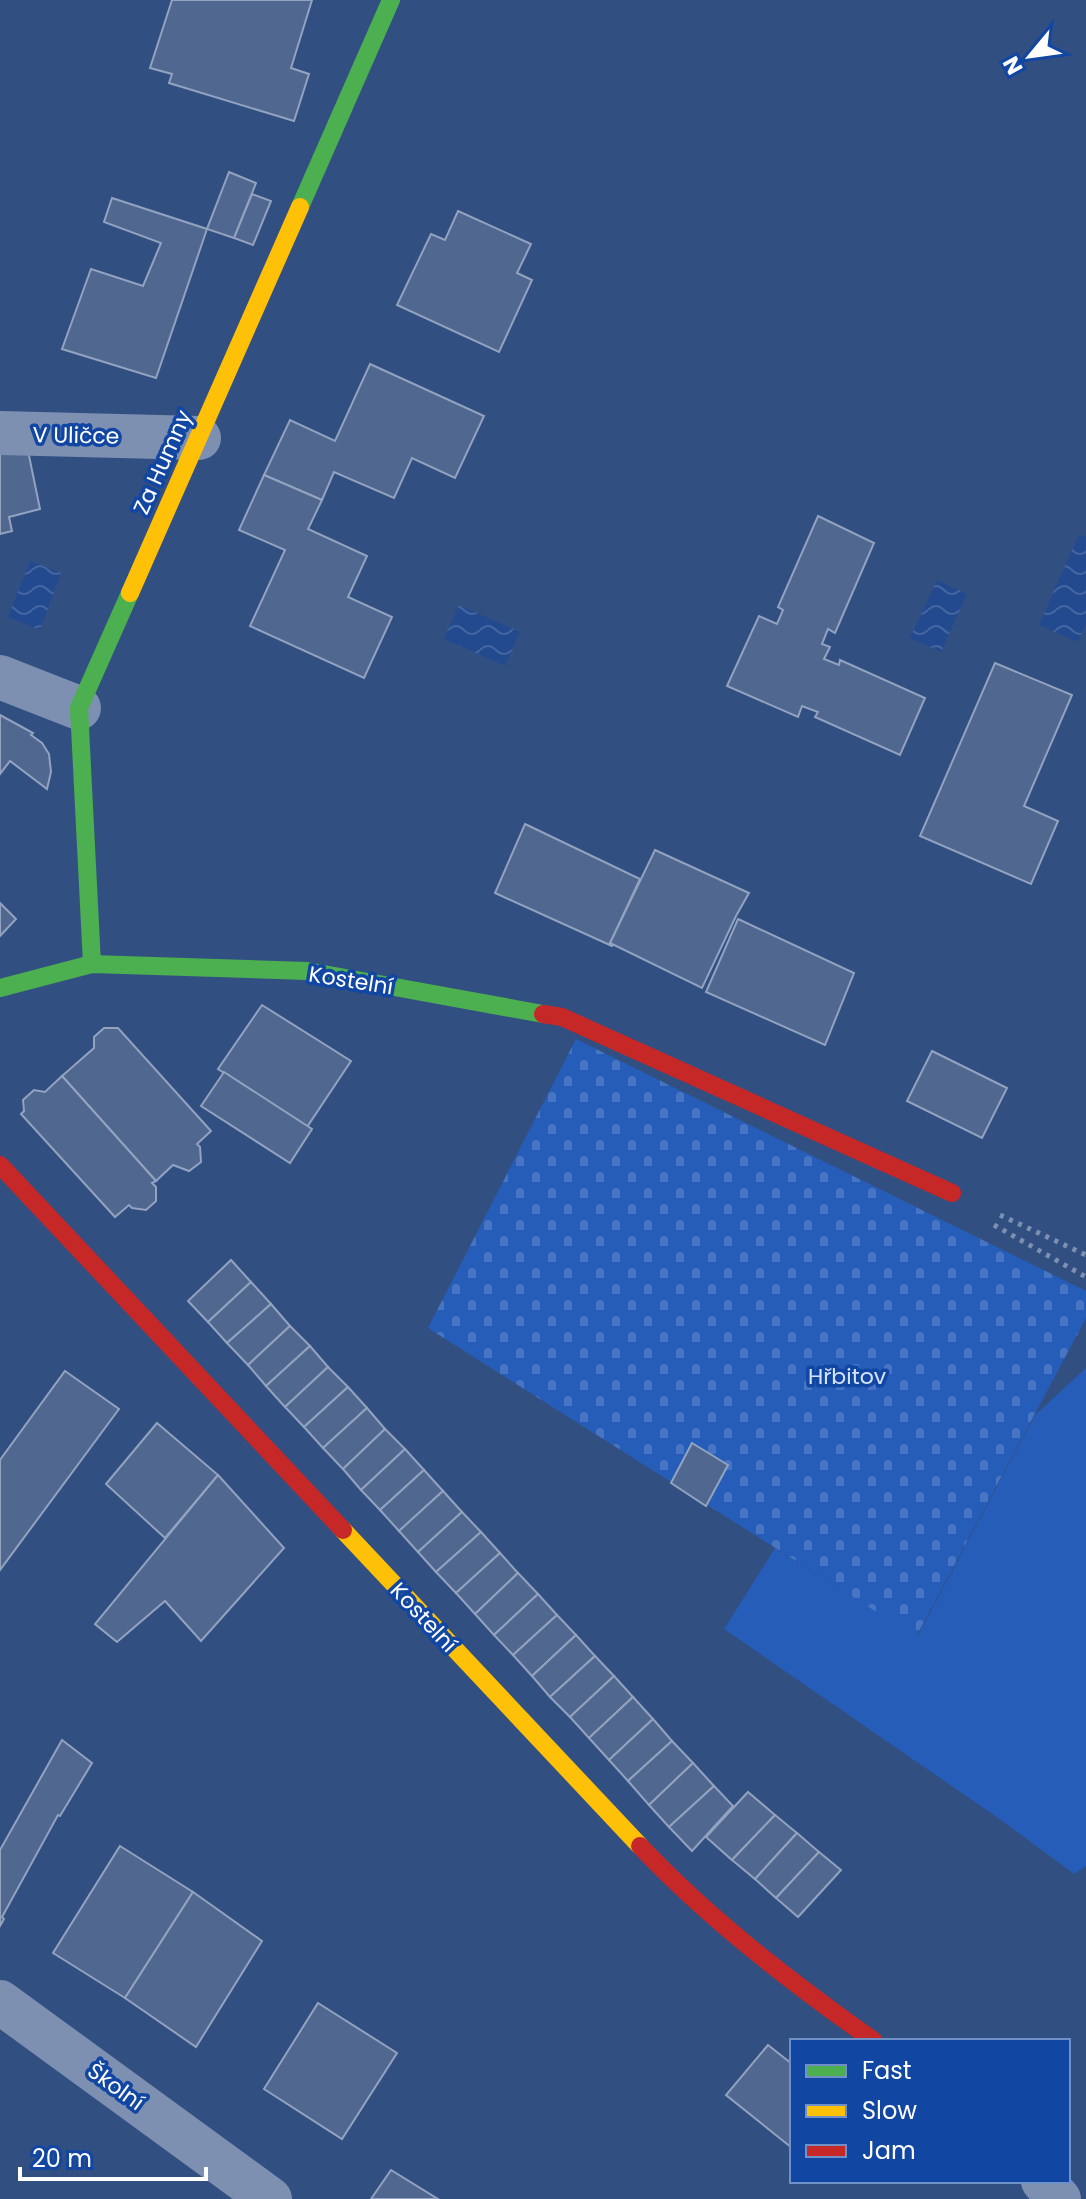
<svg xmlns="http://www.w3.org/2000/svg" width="1086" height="2199" viewBox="0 0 1086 2199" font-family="Poppins,sans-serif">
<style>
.green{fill:#265db8}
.cemetery{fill:url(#cemetery-stones)}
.water{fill:url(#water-waves)}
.building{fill:#506790;stroke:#93a3bf;stroke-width:2}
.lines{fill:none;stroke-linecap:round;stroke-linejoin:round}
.path{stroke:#7e90b1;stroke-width:5;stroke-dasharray:4 6;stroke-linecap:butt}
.street{stroke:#7e90b1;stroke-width:44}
.fast{stroke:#4caf50;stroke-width:18}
.slow{stroke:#ffc107;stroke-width:18}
.jam{stroke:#c62828;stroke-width:18}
.labels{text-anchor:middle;stroke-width:7;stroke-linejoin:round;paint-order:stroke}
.street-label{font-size:22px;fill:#fff;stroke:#1146a3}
.park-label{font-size:22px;fill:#d5e4fe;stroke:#1146a3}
</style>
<defs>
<pattern id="cemetery-stones" width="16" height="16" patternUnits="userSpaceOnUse" patternTransform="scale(2)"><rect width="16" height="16" fill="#265db8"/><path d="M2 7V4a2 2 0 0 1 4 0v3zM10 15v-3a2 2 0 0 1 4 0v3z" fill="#4775c3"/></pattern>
<pattern id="water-waves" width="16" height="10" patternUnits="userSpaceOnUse" patternTransform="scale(2)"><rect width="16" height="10" fill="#234a8f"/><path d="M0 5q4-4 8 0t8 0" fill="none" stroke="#4465a0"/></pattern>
</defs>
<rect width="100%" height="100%" fill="#324f82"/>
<path class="green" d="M1086 1368V1866L1074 1874 1001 1820 724 1629 775 1548 917 1637 1035 1415Z"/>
<path class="cemetery" d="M576 1039 1086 1291V1318L916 1637 428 1328Z"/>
<g class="water">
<path d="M1079 534 1086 537V623L1078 642 1039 625Z"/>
<path d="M30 561 61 573 40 630 8 617Z"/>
<path d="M937 580 967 594 941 652 910 638Z"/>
<path d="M459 605 520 632 505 666 444 639Z"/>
</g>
<g class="building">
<path d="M172 0H312L291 68 309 74 294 121 169 83 172 74 150 68Z"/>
<path d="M229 172 256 183 234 238 207 229Z"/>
<path d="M252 194 271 201 253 245 234 238Z"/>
<path d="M112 198 207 229 156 378 62 349 91 269 143 286 161 243 104 222Z"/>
<path d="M458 211 531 244 517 273 532 280 499 352 397 305 431 234 445 240Z"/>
<path d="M370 364 484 416 455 478 412 458 394 498 334 472 322 500 264 475 290 420 335 441Z"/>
<path d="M27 446 40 509 9 517 12 531 0 534V452Z"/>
<path d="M264 475 322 500 308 529 367 556 348 597 392 617 364 678 250 626 285 550 239 530Z"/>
<path d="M818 516 874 543 835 633 828 629 822 644 830 647 824 659 839 665 840 660 925 698 900 755 815 717 818 712 802 706 798 717 727 686 759 616 777 624 783 610 778 607Z"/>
<path d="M995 663 1072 695 1024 806 1058 821 1031 884 920 836Z"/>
<path d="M0 715 33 733 31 735 42 743 49 754 51 772 47 789 10 761 0 774Z"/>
<path d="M525 824 640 879 610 943 614 944 612 946 495 893Z"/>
<path d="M655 850 749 893 736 916 702 988 610 943Z"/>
<path d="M0 903 16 919 0 936Z"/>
<path d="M738 919 854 973 825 1045 706 992Z"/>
<path d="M262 1005 351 1061 307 1127 218 1069Z"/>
<path d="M104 1028H118L211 1131 197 1144 200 1147 201 1162 189 1171 173 1165 156 1181 62 1076 94 1048V1037Z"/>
<path d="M932 1051 1007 1088 982 1138 907 1101Z"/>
<path d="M224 1072 312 1129 290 1163 201 1106Z"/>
<path d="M62 1076 156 1181 152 1183 156 1187V1201L146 1210 132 1208 129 1205 115 1217 21 1114 24 1111 23 1100 34 1090 45 1092Z"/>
<path d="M231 1260 251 1282 208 1322 188 1301Z"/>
<path d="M251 1282 271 1304 227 1343 208 1322Z"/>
<path d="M271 1304 290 1326 248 1365 227 1343Z"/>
<path d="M290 1326 310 1346 266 1386 248 1365Z"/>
<path d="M310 1346 328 1367 285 1407 266 1386Z"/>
<path d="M328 1367 348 1387 304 1427 285 1407Z"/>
<path d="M65 1371 119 1409 0 1570V1460Z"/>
<path d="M348 1387 367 1408 323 1448 304 1427Z"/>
<path d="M367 1408 385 1429 343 1469 323 1448Z"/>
<path d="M157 1423 218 1475 165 1538 106 1484Z"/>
<path d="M385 1429 405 1449 361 1490 343 1469Z"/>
<path d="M692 1443 728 1465 706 1506 671 1483Z"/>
<path d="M405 1449 424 1470 380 1510 361 1490Z"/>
<path d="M424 1470 443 1491 399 1531 380 1510Z"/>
<path d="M218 1475 284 1548 201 1641 165 1601 117 1642 95 1624Z"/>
<path d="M443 1491 462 1512 418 1552 399 1531Z"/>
<path d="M462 1512 481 1532 436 1572 418 1552Z"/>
<path d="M481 1532 500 1553 456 1593 436 1572Z"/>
<path d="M500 1553 518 1573 475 1614 456 1593Z"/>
<path d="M518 1573 538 1594 494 1635 475 1614Z"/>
<path d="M538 1594 557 1615 513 1655 494 1635Z"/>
<path d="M557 1615 576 1635 532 1676 513 1655Z"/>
<path d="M576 1635 595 1656 550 1697 532 1676Z"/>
<path d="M595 1656 614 1676 570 1717 550 1697Z"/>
<path d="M614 1676 633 1697 589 1738 570 1717Z"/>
<path d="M633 1697 653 1719 609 1760 589 1738Z"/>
<path d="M653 1719 672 1741 628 1781 609 1760Z"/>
<path d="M62 1740 92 1763 60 1816 58 1815 2 1917 4 1919 0 1926V1850Z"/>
<path d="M672 1741 693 1763 649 1805 628 1781Z"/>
<path d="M693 1763 714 1786 669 1827 649 1805Z"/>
<path d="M714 1786 733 1806 692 1851 669 1827Z"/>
<path d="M748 1792 775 1815 732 1860 706 1837Z"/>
<path d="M775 1815 797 1833 755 1879 732 1860Z"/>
<path d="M797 1833 819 1852 776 1898 755 1879Z"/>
<path d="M120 1846 193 1892 125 1998 53 1953Z"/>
<path d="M819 1852 841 1870 798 1917 776 1898Z"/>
<path d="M193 1892 262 1941 196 2047 125 1998Z"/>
<path d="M318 2003 397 2053 342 2139 264 2089Z"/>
<path d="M768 2045 792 2064V2148L726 2095Z"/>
<path d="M391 2170 438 2199H371Z"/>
</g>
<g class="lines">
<g class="path">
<path d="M1000 1215 1086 1255"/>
<path d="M994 1225 1086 1277"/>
</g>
<g class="street">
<path d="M0 433 199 438"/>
<path d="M0 677 79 708"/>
<path d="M0 2002 270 2199"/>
<path d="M1043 2181 1059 2199"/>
</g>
<g class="fast">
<path d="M300 207 391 0"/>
<path d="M92 964 79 708 130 593"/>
<path d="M0 988 92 964 307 971 543 1014"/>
</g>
<g class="slow">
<path d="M130 593 300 207"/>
<path d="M343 1530 640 1846"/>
</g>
<g class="jam">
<path d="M543 1014 562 1017 952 1193"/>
<path d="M0 1165 343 1530"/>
<path d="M640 1846C710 1920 791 1982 874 2041"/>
</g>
</g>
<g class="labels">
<g class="street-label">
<text transform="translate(76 435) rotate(1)" y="8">V Uličce</text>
<text transform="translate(162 462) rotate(-66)" y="8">Za Humny</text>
<text transform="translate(351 980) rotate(9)" y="8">Kostelní</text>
<text transform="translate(424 1617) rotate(47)" y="8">Kostelní</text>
<text transform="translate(116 2086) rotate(36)" y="8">Školní</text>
</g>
<g class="park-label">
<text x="847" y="1384">Hřbitov</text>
</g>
</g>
<rect x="790" y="2039" width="280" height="144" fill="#1146a3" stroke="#7090c8" stroke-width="2"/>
<rect x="806" y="2065" width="40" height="12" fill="#4caf50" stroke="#7090c8" stroke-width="2"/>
<text x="862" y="2079" font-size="24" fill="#ffffff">Fast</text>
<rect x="806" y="2105" width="40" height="12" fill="#ffc107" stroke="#7090c8" stroke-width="2"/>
<text x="862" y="2119" font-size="24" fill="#ffffff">Slow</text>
<rect x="806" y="2145" width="40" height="12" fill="#c62828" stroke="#7090c8" stroke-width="2"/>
<text x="862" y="2159" font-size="24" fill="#ffffff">Jam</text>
<g transform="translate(1030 56) rotate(241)" stroke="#1146a3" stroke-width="6" paint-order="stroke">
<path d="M0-6L14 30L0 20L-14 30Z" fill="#ffffff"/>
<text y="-12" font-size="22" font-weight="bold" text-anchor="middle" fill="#ffffff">N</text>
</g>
<path d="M20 2167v12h186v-12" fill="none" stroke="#ffffff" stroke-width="4"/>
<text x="32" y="2167" font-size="24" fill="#ffffff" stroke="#1146a3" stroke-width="6" paint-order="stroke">20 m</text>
</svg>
